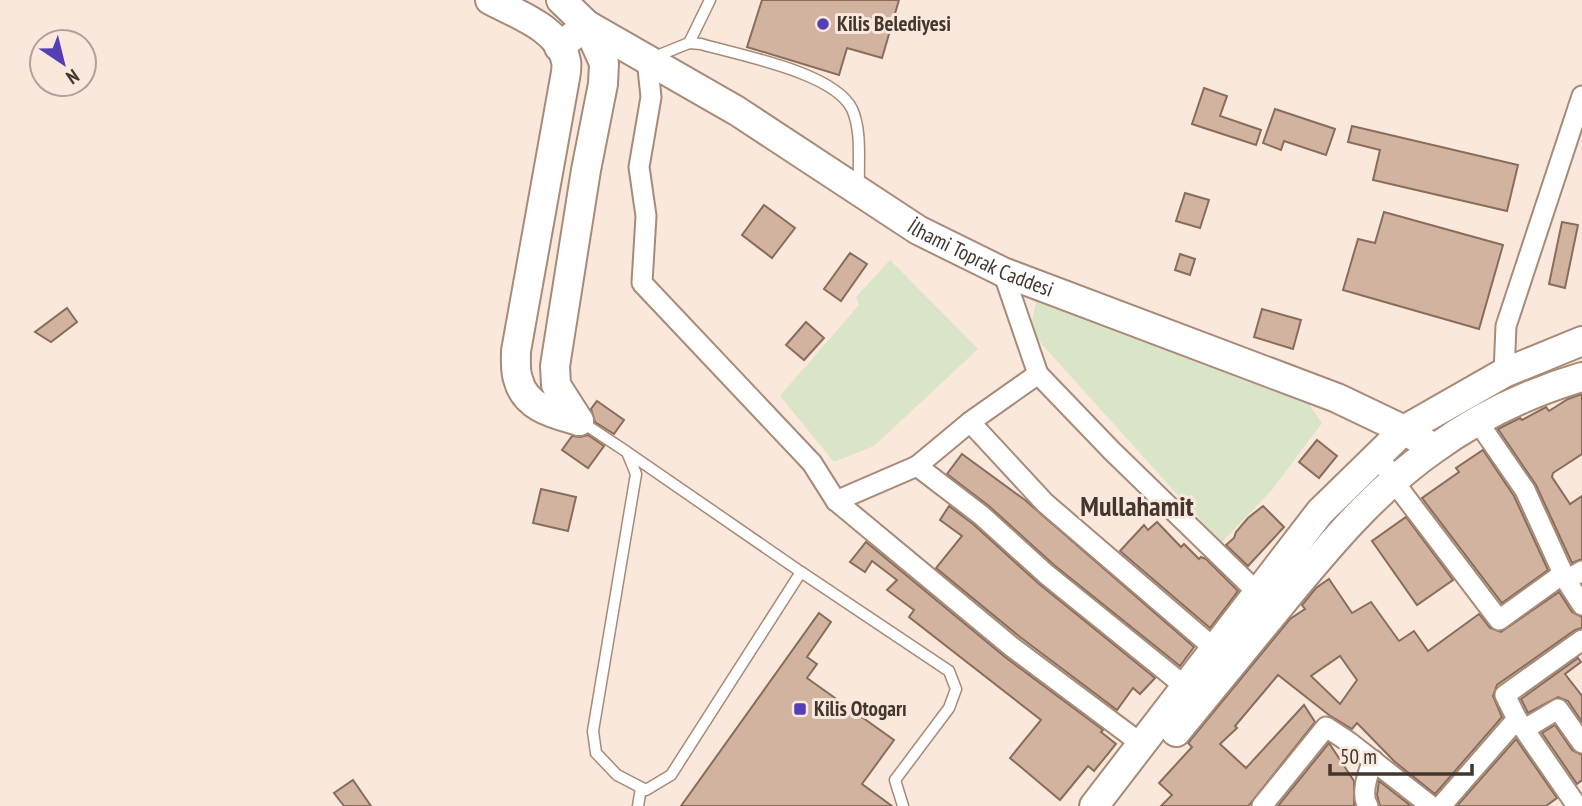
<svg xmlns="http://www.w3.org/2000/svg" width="1582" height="806" viewBox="0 0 1582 806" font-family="'PT Sans Narrow',sans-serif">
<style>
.green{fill:#dae4c7}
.building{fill:#d1b39f;stroke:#896d5b;stroke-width:2;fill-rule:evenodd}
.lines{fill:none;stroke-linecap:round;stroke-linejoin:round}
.lane-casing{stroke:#a78a77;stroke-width:13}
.street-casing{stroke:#a78a77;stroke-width:23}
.secondary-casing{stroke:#a78a77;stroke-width:32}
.lane{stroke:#fff;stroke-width:10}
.street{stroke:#fff;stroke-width:19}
.secondary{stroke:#fff;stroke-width:28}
.poi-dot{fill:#543fb6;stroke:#fbe8dc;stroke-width:2.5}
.labels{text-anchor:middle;stroke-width:6;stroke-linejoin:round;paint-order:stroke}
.poi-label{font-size:21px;font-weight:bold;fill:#43362e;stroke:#fbe8dc;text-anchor:start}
.street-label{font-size:21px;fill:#43362e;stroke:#fbe8dc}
.district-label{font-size:28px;font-weight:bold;fill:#43362e;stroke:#fbe8dc}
</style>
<rect width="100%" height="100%" fill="#fbe8dc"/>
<g class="green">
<path d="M890 260 978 349 874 446 834 462 780 396 859 305 856 297Z"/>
<path d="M1036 302 1309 404 1322 423 1271 491 1221 543 1030 331Z"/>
</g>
<g class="building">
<path d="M762 0H899L882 58 847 48 839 75 747 47Z"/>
<path d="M1204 88 1227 96 1220 116 1261 130 1256 145 1192 124Z"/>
<path d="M1275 109 1335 129 1326 155 1284 141 1281 150 1263 143Z"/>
<path d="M1352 126 1518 165 1507 211 1373 180 1380 150 1348 142Z"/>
<path d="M1185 193 1209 200 1200 228 1176 221Z"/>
<path d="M764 205 795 228 772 258 742 235Z"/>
<path d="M1384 212 1503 245 1479 329 1343 290 1358 239 1375 243Z"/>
<path d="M1562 222 1578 225 1565 288 1549 284Z"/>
<path d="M850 253 867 264 841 301 824 289Z"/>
<path d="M1180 254 1195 259 1190 275 1175 270Z"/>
<path d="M67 308 77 322 51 342 35 332Z"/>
<path d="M1262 309 1301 320 1293 349 1254 337Z"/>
<path d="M806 322 824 338 804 360 786 345Z"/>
<path d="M1582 394V454L1553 473 1552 477 1570 504 1582 496V559L1572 563 1536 485 1498 429 1520 418 1522 420 1546 407 1549 411 1568 399Z"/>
<path d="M597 401 624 420 614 434 595 422 591 409Z"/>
<path d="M588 435 604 446 588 468 562 450 572 436 580 437Z"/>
<path d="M1317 440 1337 456 1319 478 1299 462Z"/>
<path d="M1483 450 1514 496 1548 570 1502 603 1422 498 1459 472 1456 468Z"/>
<path d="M962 454 1025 500 1194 647 1180 666 1054 565 989 506 947 474Z"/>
<path d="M541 489 576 497 568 531 533 523Z"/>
<path d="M949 506 973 524 1038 583 1155 678 1140 694 1133 688 1117 710 1020 637 936 568 962 536 940 520Z"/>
<path d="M1263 506 1284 527 1248 566 1226 545 1234 538 1236 532 1248 518Z"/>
<path d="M1406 517 1453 580 1417 605 1372 541Z"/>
<path d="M1157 522 1181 547 1184 544 1199 559 1201 557 1206 559 1238 591 1210 628 1120 551 1144 525 1148 530Z"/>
<path d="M866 542 1005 657 1103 730 1101 732 1116 744 1094 771 1088 766 1060 800 1010 758 1041 720 909 617 914 610 887 590 897 580 872 561 865 572 850 562Z"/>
<path d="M1329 579 1352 613 1371 602 1399 641 1414 631 1428 651 1479 614 1490 628 1501 632 1559 592 1572 612 1582 617V628L1575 630 1497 685 1493 696 1502 717 1435 794 1395 762 1357 723 1352 729 1329 715 1278 675 1235 726 1237 728 1220 744 1246 768 1304 705 1315 722 1250 804 1248 806H1161L1172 795 1159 783 1192 747 1188 743 1290 619 1305 609 1302 605 1316 588ZM1340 656 1357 680 1340 704 1311 676Z"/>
<path d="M819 613 831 622 807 657 817 664 807 678 894 740 862 784 892 806H681Z"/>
<path d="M1578 658 1581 662 1565 674 1582 696V722L1568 701 1558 697 1528 713 1521 699Z"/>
<path d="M1555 725 1572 750 1582 755V780L1577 784 1542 733Z"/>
<path d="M1516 739 1557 798 1546 806H1457Z"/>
<path d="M1329 743 1354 781V806H1278Z"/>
<path d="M353 780 371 806H344L334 793Z"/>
<path d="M1379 781 1411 806H1380L1377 795Z"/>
</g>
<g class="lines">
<g class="lane-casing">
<g id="lane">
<path d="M689 43 710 0"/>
<path d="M652 58 689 43 701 44C738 55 834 72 852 109 862 131 858 161 859 185"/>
<path d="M580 421 627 452 636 474 593 731 596 753 617 775 646 790 671 775 801 572 627 452"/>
<path d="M801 572 949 671 956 689 949 708 895 780 903 806"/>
<path d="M638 806 641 788"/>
</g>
</g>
<g class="street-casing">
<g id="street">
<path d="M647 59 651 97 639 167 646 216 642 283 812 463 836 501 1012 647 1143 745"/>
<path d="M1003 272 1038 374 1112 451 1258 593"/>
<path d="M1504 373 1506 326 1582 96"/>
<path d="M970 422 1045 503 1215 649"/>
<path d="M1478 422 1525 490 1566 580 1582 605"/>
<path d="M1379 454 1394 482 1499 620 1560 576 1566 580 1582 571"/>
<path d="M917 466 981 515 1046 574 1187 688"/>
<path d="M836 501 917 466 970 422 1038 374"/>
<path d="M1525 729 1558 709 1582 743"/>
<path d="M1262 806 1326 727 1349 742 1431 806"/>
<path d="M1368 806C1360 794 1368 773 1373 760"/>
<path d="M1441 806 1517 719"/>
<path d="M1577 806 1517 719 1505 695 1582 640"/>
</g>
</g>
<g class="secondary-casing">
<g id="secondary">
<path d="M490 0C516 14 559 28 566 61 567 66 566 73 565 78L516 351C516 360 515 371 518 379 525 408 554 414 579 421"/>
<path d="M561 0 587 25 604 63 603 84 586 170 555 366 556 385 579 421"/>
<path id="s1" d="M559 47 587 25 737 111 918 230 1003 272 1337 398 1404 430 1434 448"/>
<path d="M1176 732C1211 689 1246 647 1281 604 1327 548 1374 491 1434 449 1478 417 1531 392 1582 377"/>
<path d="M1094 806 1320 512 1404 430 1504 373 1582 341"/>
</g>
</g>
<use href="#lane" class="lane"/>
<use href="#street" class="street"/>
<use href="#secondary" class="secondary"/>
</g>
<g class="poi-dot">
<circle cx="823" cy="24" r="7"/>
<rect x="793" y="702" width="14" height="14" rx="3.5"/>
</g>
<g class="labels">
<g class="poi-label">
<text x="837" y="31">Kilis Belediyesi</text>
<text x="814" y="716">Kilis Otogarı</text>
</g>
<g class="street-label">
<text dy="7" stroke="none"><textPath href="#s1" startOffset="494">İlhami Toprak Caddesi</textPath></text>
</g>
<g class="district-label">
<text x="1137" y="516">Mullahamit</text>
</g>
</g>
<g transform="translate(63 63) rotate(145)"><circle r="33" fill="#fbe8dc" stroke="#b1a196" stroke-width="2"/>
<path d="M0-5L12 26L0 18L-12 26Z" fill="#543fb6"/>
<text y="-10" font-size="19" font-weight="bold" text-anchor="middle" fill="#43362e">N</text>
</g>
<path d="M1330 764v10h142v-10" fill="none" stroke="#43362e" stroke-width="3.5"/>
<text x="1340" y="764" font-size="21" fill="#43362e" stroke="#fbe8dc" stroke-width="5" paint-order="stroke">50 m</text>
</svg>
